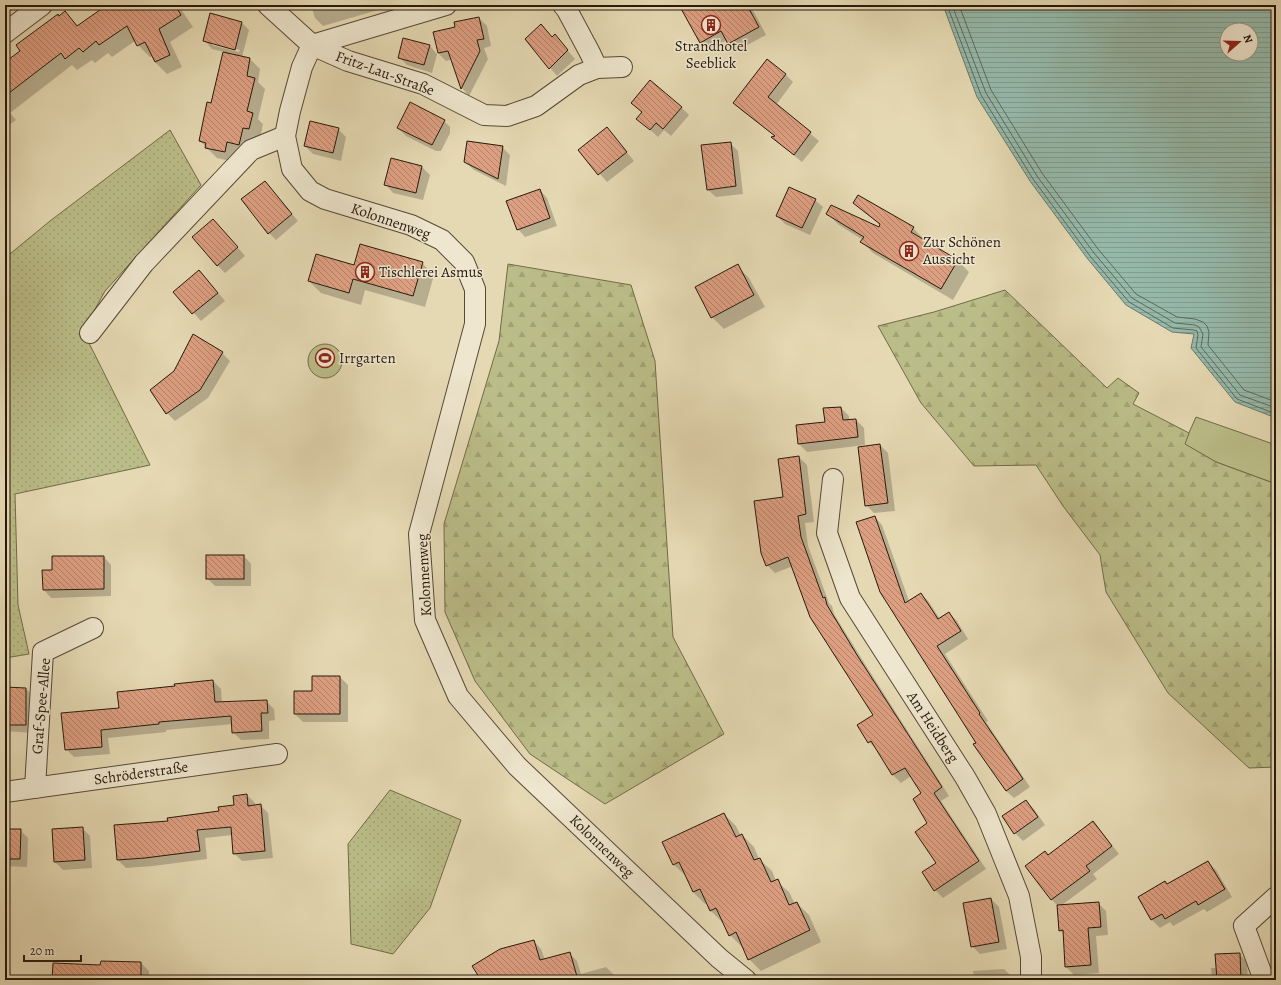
<svg xmlns="http://www.w3.org/2000/svg" width="1281" height="985" viewBox="0 0 1281 985" font-family="Alegreya,serif">
<style>
.green{fill:#bbbd88;stroke:#716b4a}
.forest{fill:url(#forest-firs);stroke:#716b4a}
.park{fill:url(#park-dots);stroke:#716b4a}
.water{fill:url(#water-rules);stroke:#6a7a6b;fill-rule:evenodd}
.shadow{fill:#0003;fill-rule:evenodd}
.lines{fill:none;stroke-linecap:round;stroke-linejoin:round}
.shore{stroke:#5e6a5c;stroke-width:1}
.building{fill:url(#building-back-hatch);stroke:#27190c}
.street-casing{stroke:#564936;stroke-width:22}
.street{stroke:#eee6ce;stroke-width:20}
.labels{text-anchor:middle;stroke-width:3;stroke-linejoin:round;paint-order:stroke}
.poi-label{font-size:15px;fill:#27190c;stroke:#eee6ce;text-anchor:start}
.street-label{font-size:15px;fill:#27190c;stroke:#eee6ce}
</style>
<defs>
<pattern id="forest-firs" width="22" height="20" patternUnits="userSpaceOnUse"><rect width="22" height="20" fill="#bbbd88"/><path d="M5 1l3.5 6h-7zM16 11l3.5 6h-7z" fill="#a1a274"/></pattern>
<pattern id="park-dots" width="8" height="8" patternUnits="userSpaceOnUse"><rect width="8" height="8" fill="#bbbd88"/><path d="M2 2h.1M6 6h.1" fill="none" stroke="#a1a274" stroke-width="1.8" stroke-linecap="round"/></pattern>
<pattern id="water-rules" width="6" height="5" patternUnits="userSpaceOnUse"><rect width="6" height="5" fill="#96baab"/><path d="M0 2.5h6" fill="none" stroke="#819f92"/></pattern>
<pattern id="building-back-hatch" width="6" height="6" patternUnits="userSpaceOnUse"><rect width="6" height="6" fill="#dd9f81"/><path d="M-1 5l2 2M0 0l6 6M5-1l2 2" fill="none" stroke="#b38168"/></pattern>
</defs>
<rect width="100%" height="100%" fill="#e5d9b3"/>
<filter id="stains"><feTurbulence type="fractalNoise" baseFrequency=".005" numOctaves="4"/><feColorMatrix values="0 0 0 0 .2 0 0 0 0 .09 0 0 0 0 .02 0 0 0 .5 -.17"/></filter>
<radialGradient id="worn" r=".72"><stop offset=".6" stop-color="#630" stop-opacity="0"/><stop offset="1" stop-color="#630" stop-opacity=".3"/></radialGradient>
<g class="green">
<circle cx="325" cy="361" r="17"/>
<path d="M1196 417 1276 445V484L1216 462 1184 444Z"/>
</g>
<g class="forest">
<path d="M508 264 631 285 655 361 673 637 724 734 605 804 530 754 475 681 445 612 444 524 499 341Z"/>
<path d="M1005 290 1107 388 1118 378 1139 393 1133 404 1189 433 1185 444 1216 462 1276 484V767L1249 768 1168 693 1106 592 1100 555 1063 506 1036 465 974 466 921 403 878 326 934 312Z"/>
</g>
<g class="park">
<path d="M170 130 201 185 105 291 83 331 150 465 15 494 18 605 29 654 5 658V258L50 221Z"/>
<path d="M390 790 461 820 430 908 393 954 351 944 348 844Z"/>
</g>
<path class="water" d="M943 5H1276V418L1235 402 1191 348 1194 334 1172 332 1126 305 1087 258 1030 181 977 97ZM1227 30H1251V54H1227Z"/>
<g class="shadow">
<path d="M108 5H178L193 27 170 42 182 67 167 74 155 62 153 56 150 57 138 45 135 41 112 57 108 53 95 63 92 60 77 70 72 65 10 113 16 120 5 128V63L21 51 65 12 78 26Z"/>
<path d="M311 5H395L323 26 315 18Z"/>
<path d="M680 5H747L754 12 766 35 736 51 727 40 708 50 701 42Z"/>
<path d="M479 18 487 26 491 46 484 48 488 59 469 96 462 88 452 59 446 61 438 53 456 28Z"/>
<path d="M241 22 249 30 242 57 250 59 260 69 258 82 265 89 258 119 263 124 260 139 253 137 249 154 235 162 217 158 200 141 212 104 224 52 212 49 205 41ZM212 43 240 50 239 52 212 45Z"/>
<path d="M541 25 552 37 555 36 575 59 557 76 526 39Z"/>
<path d="M430 46 437 54 432 73 407 65 399 57Z"/>
<path d="M785 74 793 82 776 105 819 141 802 162 773 138 776 137 742 111 734 103Z"/>
<path d="M632 103 681 107 689 115 671 136 664 130 658 137 638 119 642 113Z"/>
<path d="M442 119 450 127V133L441 151H436L406 136 398 128Z"/>
<path d="M607 128 634 161 607 182 579 150Z"/>
<path d="M338 129 346 137 341 161 313 154 305 146Z"/>
<path d="M730 143 738 151 743 194 716 197 708 190Z"/>
<path d="M502 147 510 155 506 186 474 170 465 162Z"/>
<path d="M392 160 422 167 430 175 423 200 393 193 386 185Z"/>
<path d="M265 182 298 221 276 240 269 233Z"/>
<path d="M540 190 547 198 557 226 525 237 518 229Z"/>
<path d="M815 200 823 207 810 235 785 224 777 216Z"/>
<path d="M854 202 913 228 924 239V241L958 261 969 272 953 300 873 253 862 242 863 240 839 225 828 214 879 228 881 226Z"/>
<path d="M221 228 245 256 225 273 217 265Z"/>
<path d="M422 263 434 275 425 307 365 290 361 305 321 293 309 281 355 266Z"/>
<path d="M737 266 749 278 765 307 724 329 712 317Z"/>
<path d="M207 279 225 301 201 321 175 292Z"/>
<path d="M222 353 230 361 208 398 175 421 167 413 151 390 175 371Z"/>
<path d="M841 408 849 416V421L856 420 864 428 865 445 807 452 799 444 826 422Z"/>
<path d="M880 445 888 453 895 511 874 513 866 505Z"/>
<path d="M799 457 807 465 814 522 805 523 808 546 829 603 832 606 834 614 865 664 949 796 941 801 986 869 943 898 935 890 937 863 922 794 911 776 901 783 893 775 877 750 869 742 874 716 793 566 775 573 767 565 784 498Z"/>
<path d="M875 517 882 525 909 601 921 594 929 602 940 619 949 613 957 621 968 639 945 654 988 721 986 722 1030 787 1014 798 1006 791 881 592Z"/>
<path d="M244 556 251 564V586H215L207 578Z"/>
<path d="M104 557 111 565V596L51 598 44 590 53 571Z"/>
<path d="M340 677 348 685V722H303L295 714 313 692Z"/>
<path d="M213 681 221 689 222 703 266 701 274 709 275 720 269 721V739L241 740 233 732V724L166 730V732L108 738 110 754 74 757 66 749 120 709 176 687Z"/>
<path d="M5 688 26 689 34 697V733L5 731Z"/>
<path d="M247 795 255 803V806L260 805 268 813 273 858 242 861 234 853 232 835 205 838 207 859 153 866 126 868 118 860 169 822 220 812 235 806Z"/>
<path d="M1026 801 1034 809 1045 825 1023 841 1015 833Z"/>
<path d="M724 814 736 826 741 836 742 835 754 847 759 859 772 871 776 881 789 892 795 904 797 903 809 915 821 942 761 971 749 959 743 946 742 947 730 935 724 922 723 923 711 911 707 903 705 904 693 892 686 876 674 865 664 843Z"/>
<path d="M1093 823 1101 831 1119 854 1093 874 1097 879 1062 905 1098 903 1106 911 1108 935 1096 936 1099 973 1074 975 1066 967 1064 934 1060 930 1058 906 1052 900 1026 866 1049 856Z"/>
<path d="M82 828 90 836 92 868 63 870 55 862Z"/>
<path d="M5 830H20L28 838 27 867 5 866Z"/>
<path d="M1273 846H1276V874L1272 869Z"/>
<path d="M1208 862 1216 870 1232 897 1207 912 1204 909 1173 926 1170 922 1160 928 1152 920 1140 897 1167 885Z"/>
<path d="M991 899 999 907 1007 949 980 954 972 946Z"/>
<path d="M534 941 541 949 545 960 569 953 577 961 581 974 606 967 614 975 616 980H466Z"/>
<path d="M1239 954 1247 962 1248 980H1212L1211 968H1217Z"/>
<path d="M141 963 149 971V980H53Z"/>
<path d="M1004 969 1012 977V980H974L973 971Z"/>
</g>
<g class="lines">
<g class="shore">
<path d="M947 5 981 95 1033 179 1090 256 1129 302 1173 328 1194 330 1197 331 1198 335 1196 348 1237 399 1276 414"/>
<path d="M952 5 986 93 1037 176 1094 253 1132 298 1175 323 1195 325 1199 327 1203 334 1201 347 1240 395 1276 408"/>
<path d="M959 5 991 90 1042 173 1098 249 1136 294 1177 317 1195 319 1203 322 1207 326 1209 332 1208 345 1244 390 1276 402"/>
</g>
</g>
<g class="building">
<path d="M107 5H175L181 15 159 29 170 55 155 62 145 42 137 46 127 26 99 45 96 41 83 52 79 48 65 59 61 53 5 96V62L20 51 16 45 58 14 59 16 65 11 77 26Z"/>
<path d="M679 5H747L759 27 728 44 721 31 700 43Z"/>
<path d="M210 13 242 22 235 50 203 41Z"/>
<path d="M479 17 484 39 477 40 480 51 461 89 448 51 438 53 433 32 455 27 454 22Z"/>
<path d="M541 24 552 37 555 34 568 50 549 69 525 39Z"/>
<path d="M403 38 430 45 424 65 398 58Z"/>
<path d="M223 52 250 58 247 76 255 78 247 111 253 113 249 129 243 128 239 145 227 142 225 152 205 148 206 143 199 141 207 102 211 103Z"/>
<path d="M767 59 786 74 768 97 811 132 794 155 771 137 775 136 733 103Z"/>
<path d="M650 80 682 107 663 129 656 123 650 130 636 119 642 112 631 103Z"/>
<path d="M410 102 445 120 432 145 397 128Z"/>
<path d="M310 121 339 128 333 153 304 146Z"/>
<path d="M607 127 627 152 598 175 578 150Z"/>
<path d="M467 141 503 146 498 179 464 162Z"/>
<path d="M731 142 736 186 707 190 701 145Z"/>
<path d="M391 158 422 166 416 193 384 185Z"/>
<path d="M265 181 292 214 268 234 241 199Z"/>
<path d="M789 187 816 199 802 228 776 216Z"/>
<path d="M540 189 550 218 517 230 506 201Z"/>
<path d="M858 195 914 227 911 232 958 260 941 289 860 242 864 237 826 214 831 205 879 227 880 224 853 203Z"/>
<path d="M213 219 238 247 217 266 192 237Z"/>
<path d="M360 244 423 262 413 296 353 279 349 293 308 281 316 254 354 265Z"/>
<path d="M738 264 754 295 711 318 695 287Z"/>
<path d="M199 270 218 293 192 314 173 292Z"/>
<path d="M193 334 223 352 200 390 166 414 150 390 174 371Z"/>
<path d="M841 407 843 420 856 419 858 437 798 444 796 425 825 422 823 408Z"/>
<path d="M880 444 888 503 865 506 858 447Z"/>
<path d="M799 456 806 514 798 516 801 537 823 598 825 597 827 605 857 655 942 787 934 793 979 861 934 891 922 872 936 863 915 832 927 823 913 799 921 793 905 768 892 775 871 741 868 743 857 725 873 715 810 617 788 557 766 566 761 553 754 501 783 497 778 459Z"/>
<path d="M875 516 905 603 921 593 938 619 949 612 961 631 937 646 980 713 979 714 1023 779 1006 791 973 744 976 743 880 592 856 522Z"/>
<rect x="206" y="555" width="38" height="24"/>
<path d="M52 556H104V589L43 590 42 570H52Z"/>
<path d="M312 676H340V714H294V691H312Z"/>
<path d="M213 680 215 702 267 700 268 713H261L262 731 232 733 231 716 159 722V724L101 730 102 747 65 750 61 713 119 708 117 692 175 686 174 684Z"/>
<path d="M5 687 26 688V725H5Z"/>
<path d="M247 794 248 806 261 804 265 851 233 854 231 827 197 830 200 851 145 858 117 860 114 825 168 821 167 818 219 811 218 807 234 805 233 796Z"/>
<path d="M1026 800 1038 817 1014 834 1002 816Z"/>
<path d="M724 813 736 837 742 834 754 860 760 858 771 882 778 879 789 905 797 902 810 930 748 960 736 932 729 936 716 908 710 911 700 889 693 892 679 862 673 865 662 842Z"/>
<path d="M1093 821 1112 846 1086 866 1090 871 1051 900 1025 866 1045 851 1048 855Z"/>
<path d="M83 827 85 860 54 862 52 829Z"/>
<path d="M5 829H21L20 859H5Z"/>
<path d="M1208 861 1225 889 1198 905 1196 901 1165 919 1162 914 1151 920 1138 897 1165 881 1167 884Z"/>
<path d="M991 898 999 942 971 947 963 903Z"/>
<path d="M1099 902 1101 927 1088 928 1091 965 1065 967 1063 930 1059 931 1057 905Z"/>
<path d="M534 940 540 960 570 952 578 980H481L472 966 500 949Z"/>
<path d="M1240 953 1241 980H1217L1215 954Z"/>
<path d="M101 961 141 962V980H52L53 963 100 965Z"/>
</g>
<g class="lines">
<g class="street-casing">
<g id="street">
<path d="M268 5 312 45 348 61 423 84 484 115 507 116 536 106 579 75 597 68 622 67"/>
<path d="M563 5 567 10 590 53 597 68"/>
<path d="M5 33 42 5"/>
<path d="M312 45 302 67 290 111 285 136 292 169 310 191 325 199 411 225 442 240 464 262 475 289V324L419 534 425 620 458 696 517 766 719 958 746 980"/>
<path d="M312 45 446 5"/>
<path d="M90 333 144 263 251 150 285 136"/>
<path d="M833 479 827 533 850 598 965 777 986 814 1019 896 1031 957V980"/>
<path d="M35 788 43 652 93 628"/>
<path d="M5 792 277 754"/>
<path d="M1264 980 1244 926 1276 897"/>
</g>
</g>
<use href="#street" class="street"/>
</g>
<defs>
<g id="building-ring" transform="scale(1)"><circle r="9.5" fill="#eee6ce" stroke="#8f2418" stroke-width="1.5"/><path d="M-4-6H4V6H1V3H-1V6H-4ZM-2.5-4.3h1.7v1.8h-1.7ZM.8-4.3h1.7v1.8H.8ZM-2.5-1h1.7V.8h-1.7ZM.8-1h1.7V.8H.8Z" fill="#8f2418"/></g>
<g id="stadium-ring" transform="scale(1)"><circle r="9.5" fill="#eee6ce" stroke="#8f2418" stroke-width="1.5"/><path d="M0-5a6.5 5 0 1 0 0 10a6.5 5 0 1 0 0-10ZM-3.5-1.8h7v3.6h-7Z" fill="#8f2418"/></g>
</defs>
<g fill-rule="evenodd">
<use href="#building-ring" x="711" y="25"/>
<use href="#building-ring" x="909" y="251"/>
<use href="#building-ring" x="365" y="272"/>
<use href="#stadium-ring" x="325" y="358"/>
</g>
<g class="labels">
<g class="poi-label">
<text x="711" y="51" text-anchor="middle">Strandhotel<tspan x="711" dy="17">Seeblick</tspan></text>
<text x="923" y="247">Zur Schönen<tspan x="923" dy="17">Aussicht</tspan></text>
<text x="379" y="277">Tischlerei Asmus</text>
<text x="339" y="363">Irrgarten</text>
</g>
<g class="street-label">
<text transform="translate(385 73) rotate(20)" y="5">Fritz-Lau-Straße</text>
<text transform="translate(391 221) rotate(19)" y="5">Kolonnenweg</text>
<text transform="translate(424 575) rotate(-93)" y="5">Kolonnenweg</text>
<text transform="translate(41 706) rotate(-85)" y="5">Graf-Spee-Allee</text>
<text transform="translate(933 727) rotate(57)" y="5">Am Heidberg</text>
<text transform="translate(141 773) rotate(-8)" y="5">Schröderstraße</text>
<text transform="translate(602 846) rotate(44)" y="5">Kolonnenweg</text>
</g>
</g>
<rect width="1281" height="985" fill="none" stroke="#e5d9b3" stroke-width="20"/>
<rect x="6" y="6" width="1269" height="973" fill="none" stroke="#27190c" stroke-width="2"/>
<rect x="10" y="10" width="1261" height="965" fill="none" stroke="#27190c"/>
<g transform="translate(1239 42) rotate(70)"><circle r="19" fill="#eee6ce" stroke="#9e9480"/>
<path d="M0-3L7 15L0 10L-7 15Z" fill="#8f2418"/>
<text y="-6" font-size="11" font-weight="bold" text-anchor="middle" fill="#27190c">N</text>
</g>
<path d="M24 955v6h57v-6" fill="none" stroke="#27190c" stroke-width="2"/>
<text x="30" y="955" font-size="12" fill="#27190c" stroke="#eee6ce" stroke-width="3" paint-order="stroke">20 m</text>
<rect width="100%" height="100%" filter="url(#stains)"/>
<rect width="100%" height="100%" fill="url(#worn)"/>
</svg>
